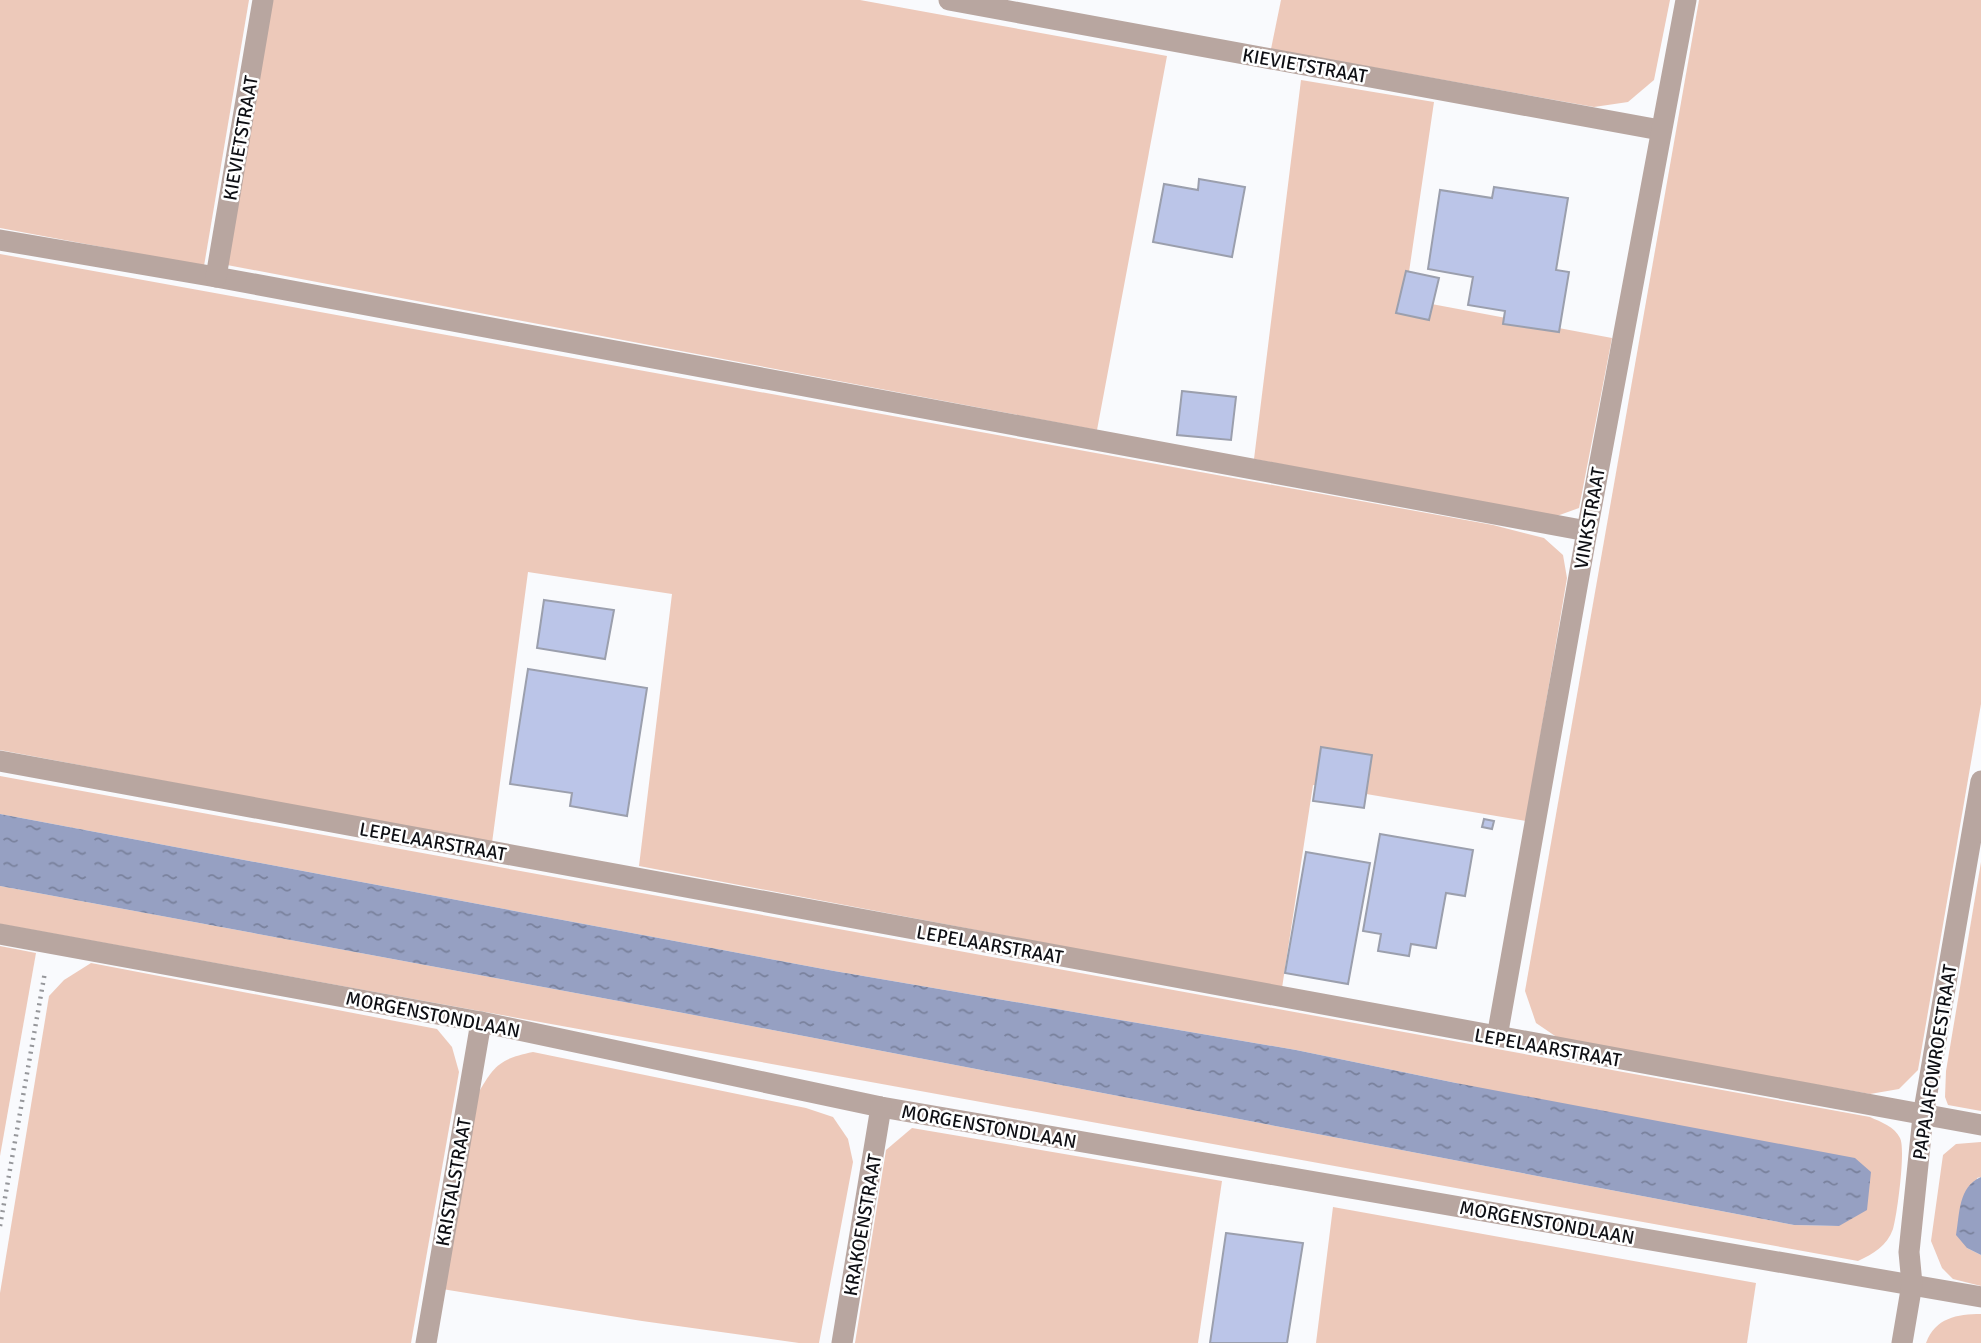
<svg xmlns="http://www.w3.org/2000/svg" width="1981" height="1343" viewBox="0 0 1981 1343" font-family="Signika,sans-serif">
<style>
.green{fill:#edc9ba}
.water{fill:url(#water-ripples)}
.building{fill:#bbc5e8;stroke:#9b9fad;stroke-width:2}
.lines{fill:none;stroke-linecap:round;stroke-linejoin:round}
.path{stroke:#96979b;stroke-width:4.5;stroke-dasharray:2 5;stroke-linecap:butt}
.minor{stroke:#b8a6a0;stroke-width:21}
.labels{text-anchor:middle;stroke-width:5;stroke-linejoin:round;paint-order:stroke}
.street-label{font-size:19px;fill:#0e0f14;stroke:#fff}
</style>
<defs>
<pattern id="water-ripples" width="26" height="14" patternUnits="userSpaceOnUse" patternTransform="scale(1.75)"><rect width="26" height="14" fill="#96a0c2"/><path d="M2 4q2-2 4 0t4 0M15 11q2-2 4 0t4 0" fill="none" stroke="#79819c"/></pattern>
</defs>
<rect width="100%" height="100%" fill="#f9fafd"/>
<g class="green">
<path d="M0 0H249L204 266 0 228Z"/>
<path d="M272 0H860L1167 56 1097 430 227 265Z"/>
<path d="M1281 0H1670L1654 80 1628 102 1594 107 1271 49Z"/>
<path d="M1699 0H1981V704L1918 1070 1899 1089 1870 1094 1561 1040 1536 1023 1525 991Z"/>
<path d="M1301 80 1434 102 1405 299 1612 338 1579 508 1554 517 1254 459Z"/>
<path d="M0 254 1493 525 1544 538 1563 555 1567 578 1526 821 1313 785 1282 988 639 866 672 594 528 572 492 843 0 750Z"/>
<path d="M0 776 1870 1117C1881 1122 1895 1127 1900 1138 1906 1149 1897 1216 1893 1229 1887 1246 1873 1254 1858 1261L0 924V886L678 1012 1794 1225 1839 1226 1456 1083 1296 1050 834 971 0 814Z"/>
<path d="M1981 862V1111L1948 1105 1945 1097 1946 1071Z"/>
<path d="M0 946 36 953 0 1156Z"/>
<path d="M91 963 437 1029 452 1047 459 1072 411 1343H0V1293L49 996 64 980Z"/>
<path d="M533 1052 806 1108 833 1117 848 1139 853 1162 819 1343H799L642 1321 442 1289 477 1095C494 1066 499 1059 533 1052Z"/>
<path d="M912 1128 1222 1181 1198 1343H855L886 1150Z"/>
<path d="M1981 1142V1177L1977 1178 1967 1248 1981 1255V1286L1953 1279 1942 1268 1931 1241 1943 1155 1956 1144Z"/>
<path d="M1333 1207 1756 1283 1747 1343H1316Z"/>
<path d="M1981 1314V1343H1926C1935 1318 1957 1314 1981 1314Z"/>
</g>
<g class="water">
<path d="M0 814 834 971 1296 1050 1456 1083 1855 1158 1871 1172 1867 1210 1839 1226 1794 1225 678 1012 0 886Z"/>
<path d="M1981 1177V1255L1967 1248 1956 1235C1960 1213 1958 1187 1981 1177Z"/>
</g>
<g class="building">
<path d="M1199 179 1245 187 1232 257 1153 242 1164 184 1198 190Z"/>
<path d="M1494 187 1568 198 1556 270 1569 272 1559 332 1503 324 1505 311 1468 305 1473 277 1428 269 1440 190 1492 198Z"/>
<path d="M1406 271 1439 278 1429 320 1396 313Z"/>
<path d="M1182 391 1236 397 1231 440 1177 435Z"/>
<path d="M544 600 614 610 605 659 537 648Z"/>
<path d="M528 669 647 688 627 816 570 806 572 793 510 784Z"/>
<path d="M1321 747 1372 755 1364 808 1313 801Z"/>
<path d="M1484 819 1494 821 1492 829 1482 827Z"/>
<path d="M1380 834 1473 850 1465 896 1446 893 1436 948 1411 944 1409 956 1378 951 1381 934 1363 931Z"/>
<path d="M1306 852 1370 863 1348 984 1285 973Z"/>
<path d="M1226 1233 1303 1243 1287 1343H1210Z"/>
</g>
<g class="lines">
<path class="path" d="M0 1226 45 972"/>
<g class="minor">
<path d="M949 0 1660 130"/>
<path d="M0 240 216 277 1587 531"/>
<path d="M216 277 263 0"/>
<path d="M0 761 1981 1125"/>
<path d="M0 934 481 1022 881 1107 1981 1297"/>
<path d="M1497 1037 1587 531 1686 0"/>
<path d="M426 1343 481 1022"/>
<path d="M842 1343 881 1107"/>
<path d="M1902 1343 1912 1284 1909 1252 1923 1116 1981 781"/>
</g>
</g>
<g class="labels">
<g class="street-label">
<text transform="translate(1305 65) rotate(10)" y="7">KIEVIETSTRAAT</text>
<text transform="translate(240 138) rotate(-80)" y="7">KIEVIETSTRAAT</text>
<text transform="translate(1589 518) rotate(-80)" y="7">VINKSTRAAT</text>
<text transform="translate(433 841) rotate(10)" y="7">LEPELAARSTRAAT</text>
<text transform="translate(990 944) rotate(10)" y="7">LEPELAARSTRAAT</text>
<text transform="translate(433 1014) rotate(11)" y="7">MORGENSTONDLAAN</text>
<text transform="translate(1548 1047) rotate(10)" y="7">LEPELAARSTRAAT</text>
<text transform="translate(1934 1062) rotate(-81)" y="7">PAPAJAFOWROESTRAAT</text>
<text transform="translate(989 1126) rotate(10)" y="7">MORGENSTONDLAAN</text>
<text transform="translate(453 1182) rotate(-80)" y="7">KRISTALSTRAAT</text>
<text transform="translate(1547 1222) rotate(10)" y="7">MORGENSTONDLAAN</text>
<text transform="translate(862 1225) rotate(-80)" y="7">KRAKOENSTRAAT</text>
</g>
</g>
</svg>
